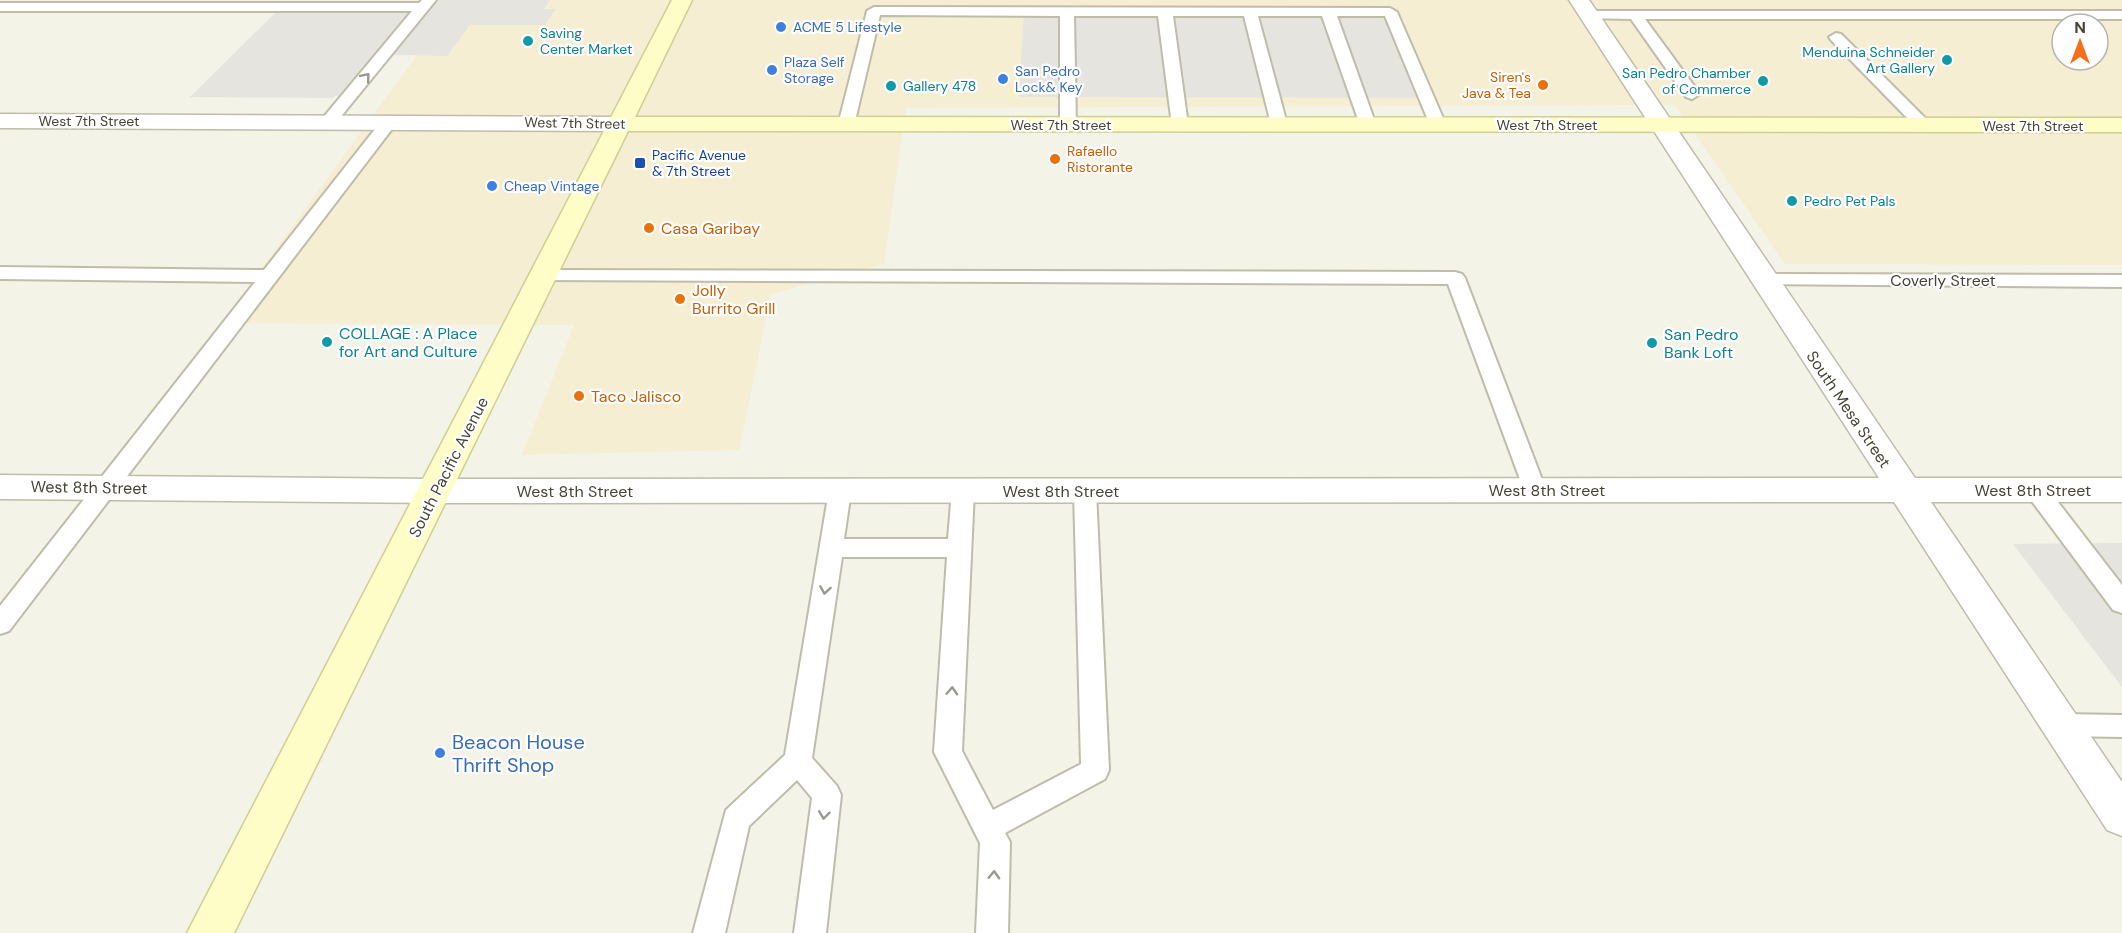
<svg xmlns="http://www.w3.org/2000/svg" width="2122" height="933" viewBox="0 0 2122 933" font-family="'DM Sans',sans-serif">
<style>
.commercial{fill:#f5eed3;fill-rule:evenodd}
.parking{fill:#e5e4df}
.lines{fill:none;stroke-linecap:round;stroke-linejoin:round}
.service-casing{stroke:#bfbcaa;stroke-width:4}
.minor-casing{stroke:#bfbcaa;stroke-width:3}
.tertiary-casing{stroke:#bfbcaa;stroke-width:3}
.secondary-casing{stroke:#d0ce95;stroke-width:3}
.service{fill:#fff;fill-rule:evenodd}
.minor{fill:#fff;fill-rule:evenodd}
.tertiary{fill:#fff;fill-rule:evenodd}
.secondary{fill:#fefdc7;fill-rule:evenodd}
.oneway{stroke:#9a9890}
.shop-dot{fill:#3f7fe0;stroke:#fff;stroke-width:2}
.culture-dot{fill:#0f9aa8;stroke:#fff;stroke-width:2}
.food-dot{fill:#e8710a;stroke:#fff;stroke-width:2}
.transit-dot{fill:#1a4fb4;stroke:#fff;stroke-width:2}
.labels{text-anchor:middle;stroke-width:4.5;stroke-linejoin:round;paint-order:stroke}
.far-shop-label{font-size:14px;fill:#366cbe;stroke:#fff;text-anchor:start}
.far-culture-label{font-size:14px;fill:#0d838f;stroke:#fff;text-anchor:start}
.far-food-label{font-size:14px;fill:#c56008;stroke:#fff;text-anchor:end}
.far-street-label{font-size:14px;fill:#474436;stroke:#fff}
.far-transit-label{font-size:14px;fill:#164399;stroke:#fff;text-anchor:start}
.food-label{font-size:16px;fill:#c56008;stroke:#fff;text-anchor:start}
.street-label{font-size:16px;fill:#474436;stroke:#fff}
.culture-label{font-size:16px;fill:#0d838f;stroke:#fff;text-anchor:start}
.near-shop-label{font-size:20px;fill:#366cbe;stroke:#fff;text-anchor:start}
</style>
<rect width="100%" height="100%" fill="#f3f3e7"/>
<path class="commercial" d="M457 0H2122V265L1785 264 1675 105 906 108 884 264 771 294 739 450 522 455 574 325 222 323ZM2062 24H2098V60H2062Z"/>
<g class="parking">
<path d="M435 0H550L544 9H556L545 25H470L447 56 389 55Z"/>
<path d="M279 9H416L341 95 335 96 333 98 190 97Z"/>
<path d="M1024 11 1390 12 1425 98 1019 97Z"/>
<path d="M2122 543V687L2013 544Z"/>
</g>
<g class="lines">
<g class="service-casing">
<g id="service">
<path d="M422 0H436L334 125 328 127 320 122 322 119 412 11H0V3H419Z"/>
<path d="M874 7 1390 8 1397 12 1446 125 1438 130 1430 125 1385 16H1337L1376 125 1368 130 1360 125 1322 16H1258L1287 124 1279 129 1271 124 1244 16H1173L1188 125 1180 130 1172 125 1158 16H1074L1076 125 1068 130 1060 125V16L880 15 854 125 846 130 840 128 838 125 867 11Z"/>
<path d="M1589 11H2122V19H1645L1700 94 1692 99 1686 97 1631 19 1584 18 1582 15Z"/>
<path d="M1836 33 1841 34 1930 123 1932 126 1930 129H1918L1831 40 1829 37Z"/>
<path d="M389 117 395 119 397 122 395 125 9 631 0 634V606L255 282 0 279V267L264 270 383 119Z"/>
<path d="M544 270 1455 272 1462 274 1465 278 1546 490 1543 496 1535 498 1527 496 1524 490 1448 284 537 280 534 276 537 272Z"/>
<path d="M1763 274 2122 275V287L1756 284 1753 280 1756 276Z"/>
<path d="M2036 482 2044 484 2122 585V613L2113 610 2028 496 2025 490 2028 484Z"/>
<path d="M840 483 848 485 851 491 844 539H948L952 491 955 485 963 483 971 485 974 491 962 751 993 810 1081 764 1074 491 1077 485 1085 483 1093 485 1096 491 1109 770 1105 779 1005 833 1010 842 1008 933H976L980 843 934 752 947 557H842L812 758 837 786 841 795 826 933H794L812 798 797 780 749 826 725 933H693L726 810 785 755 829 491 832 485Z"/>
<path d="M2061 714 2122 715V737L2061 736 2051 733 2047 725 2051 717Z"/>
</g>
</g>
<g class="minor-casing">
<path id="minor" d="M1569 0H1589L1915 478H2122V502H1931L2122 782V836L2107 830 1894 502 435 503 0 499V475L435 479 1879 478Z"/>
</g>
<g class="tertiary-casing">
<path id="tertiary" d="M0 114 621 117 629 119 633 124 629 129 621 131 0 128Z"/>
</g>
<g class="secondary-casing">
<path id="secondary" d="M672 0H692L635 117 2122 118V132L628 131 234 933H187Z"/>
</g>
<use href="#service" class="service"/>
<use href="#minor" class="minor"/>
<use href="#tertiary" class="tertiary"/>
<use href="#secondary" class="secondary"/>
</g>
<defs><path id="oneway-chevron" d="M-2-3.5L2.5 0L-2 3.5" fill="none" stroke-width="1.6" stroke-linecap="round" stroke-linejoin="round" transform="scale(1.5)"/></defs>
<g class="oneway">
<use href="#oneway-chevron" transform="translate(366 77) rotate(-50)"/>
<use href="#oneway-chevron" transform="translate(825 590) rotate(99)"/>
<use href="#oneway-chevron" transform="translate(952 691) rotate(-87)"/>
<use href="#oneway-chevron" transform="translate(824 815) rotate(97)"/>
<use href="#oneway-chevron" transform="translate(994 875) rotate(-88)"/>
</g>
<g class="shop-dot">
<circle cx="781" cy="27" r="6"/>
<circle cx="772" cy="70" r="6"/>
<circle cx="1003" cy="79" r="6"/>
<circle cx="492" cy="186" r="6"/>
<circle cx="440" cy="753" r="6"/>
</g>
<g class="culture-dot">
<circle cx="528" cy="41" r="6"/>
<circle cx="1947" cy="60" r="6"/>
<circle cx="1763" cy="81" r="6"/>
<circle cx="891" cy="86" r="6"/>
<circle cx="1792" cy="201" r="6"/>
<circle cx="327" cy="342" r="6"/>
<circle cx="1652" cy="343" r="6"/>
</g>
<g class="food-dot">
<circle cx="1543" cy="85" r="6"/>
<circle cx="1055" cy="159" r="6"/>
<circle cx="649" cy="228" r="6"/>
<circle cx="680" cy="299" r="6"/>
<circle cx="579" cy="396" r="6"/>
</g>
<rect class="transit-dot" x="634" y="157" width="12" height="12" rx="3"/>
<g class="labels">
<g class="far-shop-label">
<text x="793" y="32">ACME 5 Lifestyle</text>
<text x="784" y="67">Plaza Self<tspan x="784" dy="16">Storage</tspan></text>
<text x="1015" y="76">San Pedro<tspan x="1015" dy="16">Lock&amp; Key</tspan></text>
<text x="504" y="191">Cheap Vintage</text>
</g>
<g class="far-culture-label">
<text x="540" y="38">Saving<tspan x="540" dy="16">Center Market</tspan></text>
<text x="1935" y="57" text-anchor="end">Menduina Schneider<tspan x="1935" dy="16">Art Gallery</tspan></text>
<text x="1751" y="78" text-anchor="end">San Pedro Chamber<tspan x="1751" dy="16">of Commerce</tspan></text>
<text x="903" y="91">Gallery 478</text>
<text x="1804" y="206">Pedro Pet Pals</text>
</g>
<g class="far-food-label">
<text x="1531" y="82">Siren's<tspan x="1531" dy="16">Java &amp; Tea</tspan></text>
<text x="1067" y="156" text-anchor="start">Rafaello<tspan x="1067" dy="16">Ristorante</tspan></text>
</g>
<g class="far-street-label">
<text x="89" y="126">West 7th Street</text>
<text transform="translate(575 123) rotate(1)" y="5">West 7th Street</text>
<text x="1061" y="130">West 7th Street</text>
<text x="1547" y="130">West 7th Street</text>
<text x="2033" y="131">West 7th Street</text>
</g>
<g class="far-transit-label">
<text x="652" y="160">Pacific Avenue<tspan x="652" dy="16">&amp; 7th Street</tspan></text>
</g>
<g class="food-label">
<text x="661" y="234">Casa Garibay</text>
<text x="692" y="296">Jolly<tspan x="692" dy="18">Burrito Grill</tspan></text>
<text x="591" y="402">Taco Jalisco</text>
</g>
<g class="street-label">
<text x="1943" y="286">Coverly Street</text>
<text transform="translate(1849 409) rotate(56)" y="6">South Mesa Street</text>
<text transform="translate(448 467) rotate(-63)" y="6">South Pacific Avenue</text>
<text transform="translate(89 487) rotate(1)" y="6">West 8th Street</text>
<text x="1547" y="496">West 8th Street</text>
<text x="2033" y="496">West 8th Street</text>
<text x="575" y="497">West 8th Street</text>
<text x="1061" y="497">West 8th Street</text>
</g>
<g class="culture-label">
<text x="339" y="339">COLLAGE : A Place<tspan x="339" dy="18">for Art and Culture</tspan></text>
<text x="1664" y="340">San Pedro<tspan x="1664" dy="18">Bank Loft</tspan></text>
</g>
<g class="near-shop-label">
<text x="452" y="749">Beacon House<tspan x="452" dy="23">Thrift Shop</tspan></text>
</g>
</g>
<g transform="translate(2080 42)"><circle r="28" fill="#ffffff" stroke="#b5b4af" stroke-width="1.5"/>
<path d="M0-4.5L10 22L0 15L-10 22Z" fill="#f86d1a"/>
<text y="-9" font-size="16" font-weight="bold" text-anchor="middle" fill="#474436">N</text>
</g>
</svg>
